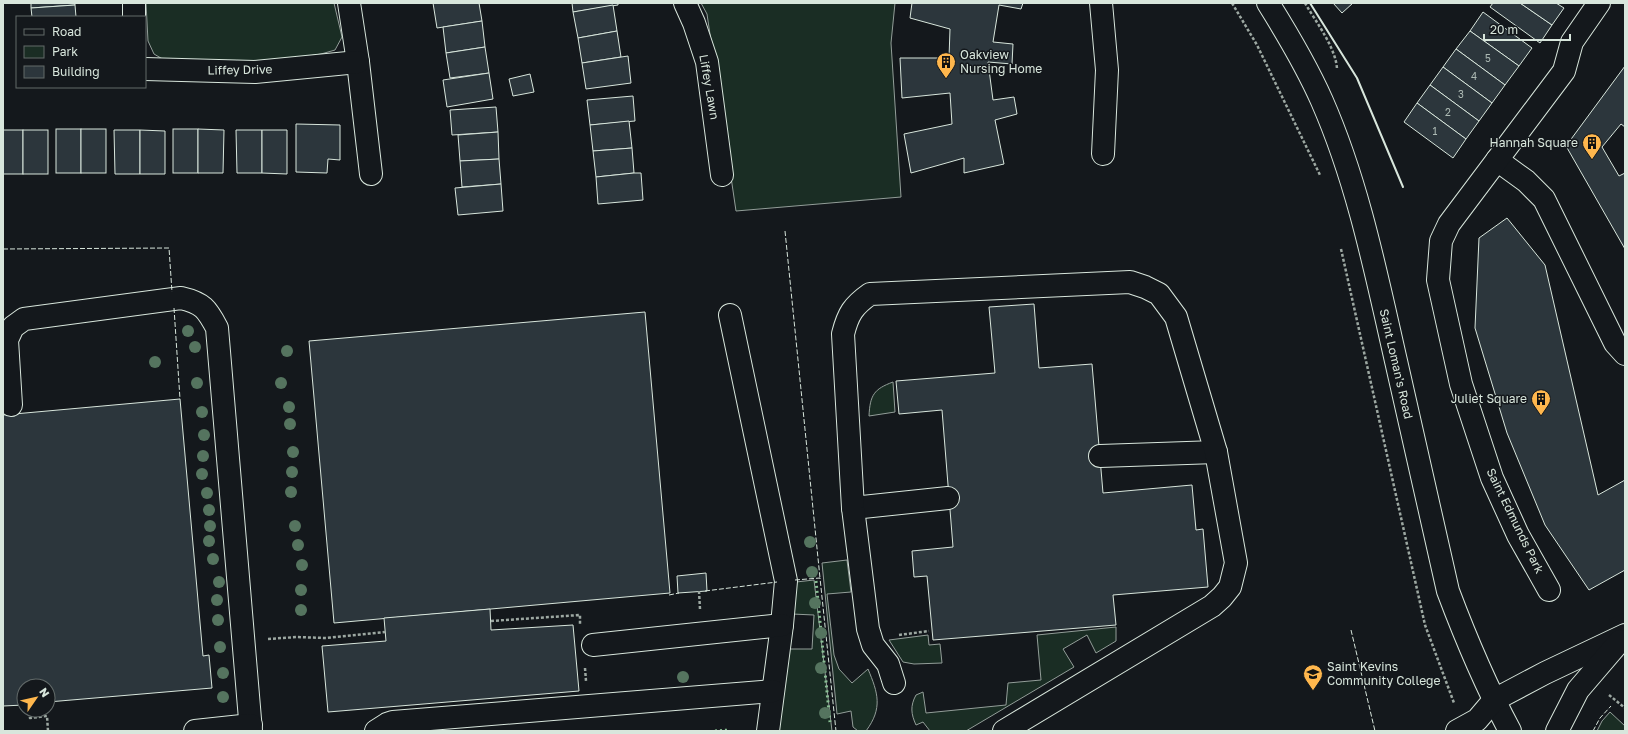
<svg xmlns="http://www.w3.org/2000/svg" width="1628" height="734" viewBox="0 0 1628 734" font-family="'Golos Text',sans-serif">
<style>
.green{fill:#1a2d24;stroke:#939e99}
.building{fill:#2c363c;stroke:#d8e6dc}
.lines{fill:none;stroke-linecap:round;stroke-linejoin:round}
.minor-casing{stroke:#d8e6dc;stroke-width:24}
.path{stroke:#9da8a2;stroke-width:2.5;stroke-dasharray:3 2;stroke-linecap:butt}
.minor{stroke:#14181c;stroke-width:22}
.hedge{stroke:#8ac095;stroke-width:3;stroke-dasharray:2 3;stroke-linecap:butt}
.fence{stroke:#d8e6dc;stroke-width:1;stroke-dasharray:5 2;stroke-linecap:butt}
.wall{stroke:#d8e6dc;stroke-width:2}
.tree{fill:#55745f}
.labels{text-anchor:middle;stroke-width:3;stroke-linejoin:round;paint-order:stroke}
.number-label{font-size:10px;fill:#adbab4}
.poi-label{font-size:12px;fill:#d8e6dc;stroke:#14181c;text-anchor:start}
.street-label{font-size:12px;fill:#d8e6dc;stroke:#14181c}
</style>
<rect width="100%" height="100%" fill="#14181c"/>
<g class="green">
<path d="M146 3H334L342 37 335 50 321 54 259 64 166 61 154 54 148 41Z"/>
<path d="M701 3H895L891 43 901 197 736 211 707 14Z"/>
<path d="M893 382 895 412 869 416C870 395 874 389 893 382Z"/>
<path d="M847 560 851 592 827 594 834 655 839 669 852 683 868 669C878 693 883 708 866 731H858L853 727 851 711 837 714 822 563Z"/>
<path d="M814 580 832 731H776L787 649H812L814 615 792 614 796 582Z"/>
<path d="M1116 627V641L1096 653 1087 635 1063 649 1074 667 966 731H930L923 722 916 725C911 714 910 706 916 695L923 692 926 713 1006 705 1008 683 1041 680 1037 635Z"/>
<path d="M928 635 929 645 940 644 942 663 914 664 903 662 889 640Z"/>
<path d="M1610 712 1625 726V731H1597L1602 721Z"/>
</g>
<g class="building">
<path d="M31 3H75V5L31 8Z"/>
<path d="M433 3H479L482 21 437 28Z"/>
<path d="M572 3H618V5L573 12Z"/>
<path d="M912 3H1023L1021 9 999 5 993 42 1013 44 1012 64 988 62 993 100 1014 97 1017 114 995 120 1004 164 964 173V158L911 173 904 134 952 124 950 93 902 98 900 58H949L950 29 910 18Z"/>
<path d="M1333 3H1353L1342 13Z"/>
<path d="M1493 3H1520L1552 25 1540 43 1490 7Z"/>
<path d="M1520 3H1556L1564 8 1552 25Z"/>
<path d="M75 5 76 17H32L31 8Z"/>
<path d="M613 5 617 31 578 38 573 12Z"/>
<path d="M1483 12 1532 48 1519 66 1470 31Z"/>
<path d="M482 21 485 47 446 53 443 27Z"/>
<path d="M617 31 621 57 582 63 578 38Z"/>
<path d="M1470 31 1519 66 1505 85 1456 49Z"/>
<path d="M485 47 489 73 450 78 446 53Z"/>
<path d="M1456 49 1505 85 1492 103 1443 67Z"/>
<path d="M628 56 631 83 586 89 582 63Z"/>
<path d="M1625 66V127L1621 124 1602 147 1619 176 1625 173V249L1566 146Z"/>
<path d="M1443 67 1492 103 1479 121 1430 85Z"/>
<path d="M489 73 493 99 447 107 443 80Z"/>
<path d="M530 74 534 92 513 96 509 79Z"/>
<path d="M1430 85 1479 121 1466 139 1417 103Z"/>
<path d="M633 96 635 121 590 125 587 100Z"/>
<path d="M1417 103 1466 139 1453 158 1404 122Z"/>
<path d="M496 107 498 132 452 135 450 110Z"/>
<path d="M629 121 632 148 593 151 590 125Z"/>
<path d="M296 124 340 125V160L328 159 327 173 296 172Z"/>
<rect x="56" y="129" width="25" height="44"/>
<rect x="81" y="129" width="25" height="44"/>
<rect x="173" y="129" width="25" height="44"/>
<path d="M198 129 224 130 223 173H198Z"/>
<rect x="3" y="130" width="20" height="44"/>
<rect x="23" y="130" width="25" height="44"/>
<path d="M114 130H140V174H115Z"/>
<path d="M140 130 165 131V174H140Z"/>
<path d="M236 130H262V173H237Z"/>
<path d="M262 130H287V174L262 173Z"/>
<path d="M498 132 499 159 460 161 458 135Z"/>
<path d="M632 148 634 173 596 177 593 151Z"/>
<path d="M499 159 501 184 462 187 460 161Z"/>
<path d="M634 173H641L643 200 598 204 596 177Z"/>
<path d="M501 184 503 211 458 215 455 188Z"/>
<path d="M1507 218 1545 265 1598 495 1625 480V570L1589 590 1545 525 1507 433 1475 328 1479 238Z"/>
<path d="M1034 304 1039 368 1092 364 1103 493 1192 485 1196 530 1203 529 1208 587 1113 595 1116 625 933 640 927 576 914 577 912 551 953 547 942 410 899 414 896 381 995 373 989 307Z"/>
<path d="M645 312 670 593 334 623 309 341Z"/>
<path d="M180 399 203 656 209 655 212 688 48 702V686H24V705L3 706V415Z"/>
<path d="M706 573 707 591 678 593 677 576Z"/>
<path d="M490 609 491 630 573 625 579 691 328 712 322 646 386 641 384 618Z"/>
</g>
<g class="lines">
<g class="minor-casing">
<g id="minor">
<path d="M134 3V17"/>
<path d="M349 3 358 62 371 174"/>
<path d="M685 3 694 23 707 62 722 175"/>
<path d="M1101 3 1107 70 1103 154"/>
<path d="M1268 3C1288 35 1307 67 1322 101 1358 183 1376 273 1396 361 1413 437 1430 514 1448 591 1466 639 1486 686 1510 731"/>
<path d="M145 69 255 72 358 62"/>
<path d="M1497 160 1526 181 1544 199 1615 343 1625 354"/>
<path d="M730 315 786 581 782 625 768 731"/>
<path d="M11 405 7 340 13 327 24 319 181 298C203 303 207 309 217 328L251 731"/>
<path d="M1100 456 1216 452"/>
<path d="M853 508 948 498"/>
<path d="M1549 590 1518 535 1492 478 1461 384 1438 280 1441 241 1449 224 1564 71 1572 42 1599 3"/>
<path d="M593 645 782 625"/>
<path d="M894 683 888 664 873 645 868 629 853 508 843 334C848 314 853 306 870 294L1130 282 1145 287 1159 294 1176 317 1216 452 1236 563 1230 587 1222 597 1212 606 1004 731"/>
<path d="M195 731 251 725"/>
<path d="M376 731 387 724 393 722 773 691"/>
<path d="M1457 731 1477 720 1494 700 1545 673 1625 635"/>
<path d="M1557 731 1578 690 1620 641"/>
</g>
</g>
<g class="path">
<path d="M1232 3 1257 45 1320 175"/>
<path d="M1305 3C1316 22 1336 48 1337 69"/>
<path d="M1341 249 1425 625 1454 703"/>
<path d="M699 591 700 609"/>
<path d="M491 621 580 615V624"/>
<path d="M899 635 929 631"/>
<path d="M268 639 297 637 326 638 385 632"/>
<path d="M585 668 586 681"/>
<path d="M1609 695 1625 708"/>
<path d="M29 712 30 718 47 716 48 731"/>
</g>
<use href="#minor" class="minor"/>
<g class="hedge">
<path d="M816 581 830 722"/>
<path d="M715 731 730 730"/>
</g>
<g class="fence">
<path d="M785 231 820 578"/>
<path d="M3 249 169 248 172 292"/>
<path d="M174 308 180 399"/>
<path d="M795 580 820 578 836 731"/>
<path d="M705 591 777 582"/>
<path d="M669 595 679 593"/>
<path d="M1351 630 1375 731"/>
<path d="M1593 731 1600 718 1611 706"/>
</g>
<path class="wall" d="M1310 3 1357 78 1403 187"/>
</g>
<g class="tree">
<circle cx="188" cy="331" r="6"/>
<circle cx="195" cy="347" r="6"/>
<circle cx="287" cy="351" r="6"/>
<circle cx="155" cy="362" r="6"/>
<circle cx="197" cy="383" r="6"/>
<circle cx="281" cy="383" r="6"/>
<circle cx="289" cy="407" r="6"/>
<circle cx="202" cy="412" r="6"/>
<circle cx="290" cy="424" r="6"/>
<circle cx="204" cy="435" r="6"/>
<circle cx="293" cy="452" r="6"/>
<circle cx="203" cy="456" r="6"/>
<circle cx="292" cy="472" r="6"/>
<circle cx="202" cy="474" r="6"/>
<circle cx="291" cy="492" r="6"/>
<circle cx="207" cy="493" r="6"/>
<circle cx="209" cy="510" r="6"/>
<circle cx="210" cy="526" r="6"/>
<circle cx="295" cy="526" r="6"/>
<circle cx="209" cy="541" r="6"/>
<circle cx="810" cy="542" r="6"/>
<circle cx="298" cy="545" r="6"/>
<circle cx="213" cy="559" r="6"/>
<circle cx="302" cy="565" r="6"/>
<circle cx="812" cy="572" r="6"/>
<circle cx="219" cy="582" r="6"/>
<circle cx="301" cy="590" r="6"/>
<circle cx="217" cy="600" r="6"/>
<circle cx="815" cy="603" r="6"/>
<circle cx="301" cy="610" r="6"/>
<circle cx="218" cy="620" r="6"/>
<circle cx="821" cy="633" r="6"/>
<circle cx="220" cy="647" r="6"/>
<circle cx="821" cy="668" r="6"/>
<circle cx="223" cy="673" r="6"/>
<circle cx="683" cy="677" r="6"/>
<circle cx="223" cy="697" r="6"/>
<circle cx="825" cy="713" r="6"/>
</g>
<defs>
<g id="building-pin" transform="scale(1)"><path d="M0 17L-7.5 6A9.5 9.5 0 1 1 7.5 6Z" fill="#ffb74d" stroke="#14181c"/><path d="M-4-6H4V6H1V3H-1V6H-4ZM-2.5-4.3h1.7v1.8h-1.7ZM.8-4.3h1.7v1.8H.8ZM-2.5-1h1.7V.8h-1.7ZM.8-1h1.7V.8H.8Z" fill="#111"/></g>
<g id="school-pin" transform="scale(1)"><path d="M0 17L-7.5 6A9.5 9.5 0 1 1 7.5 6Z" fill="#ffb74d" stroke="#14181c"/><path d="M0-5L7-2L0 1L-7-2ZM-4 1L0 2.5L4 1V4Q0 6-4 4Z" fill="#111"/></g>
</defs>
<g fill-rule="evenodd">
<use href="#building-pin" x="946" y="62"/>
<use href="#building-pin" x="1592" y="143"/>
<use href="#building-pin" x="1541" y="399"/>
<use href="#school-pin" x="1313" y="674"/>
</g>
<g class="labels">
<g class="number-label">
<text x="1488" y="62">5</text>
<text x="1474" y="80">4</text>
<text x="1461" y="98">3</text>
<text x="1448" y="116">2</text>
<text x="1435" y="135">1</text>
</g>
<g class="poi-label">
<text x="960" y="59">Oakview<tspan x="960" dy="14">Nursing Home</tspan></text>
<text x="1578" y="147" text-anchor="end">Hannah Square</text>
<text x="1527" y="403" text-anchor="end">Juliet Square</text>
<text x="1327" y="671">Saint Kevins<tspan x="1327" dy="14">Community College</tspan></text>
</g>
<g class="street-label">
<text transform="translate(240 70) rotate(-1)" y="4">Liffey Drive</text>
<text transform="translate(709 87) rotate(80)" y="4">Liffey Lawn</text>
<text transform="translate(1396 364) rotate(77)" y="4">Saint Loman's Road</text>
<text transform="translate(1515 521) rotate(64)" y="4">Saint Edmunds Park</text>
</g>
</g>
<rect width="1628" height="734" fill="none" stroke="#d8e6dc" stroke-width="8"/>
<rect x="16" y="16" width="130" height="72" fill="#14181c" stroke="#626a69"/>
<rect x="24" y="29" width="20" height="6" fill="#14181c" stroke="#626a69"/>
<text x="52" y="36" font-size="12" fill="#d8e6dc">Road</text>
<rect x="24" y="46" width="20" height="12" fill="#1a2d24" stroke="#626a69"/>
<text x="52" y="56" font-size="12" fill="#d8e6dc">Park</text>
<rect x="24" y="66" width="20" height="12" fill="#2c363c" stroke="#626a69"/>
<text x="52" y="76" font-size="12" fill="#d8e6dc">Building</text>
<g transform="translate(36 698) rotate(56)"><circle r="19" fill="#14181c" stroke="#626a69"/>
<path d="M0-3L7 15L0 10L-7 15Z" fill="#ffb74d"/>
<text y="-6" font-size="11" font-weight="bold" text-anchor="middle" fill="#d8e6dc">N</text>
</g>
<path d="M1484 34v6h86v-6" fill="none" stroke="#d8e6dc" stroke-width="2"/>
<text x="1490" y="34" font-size="12" fill="#d8e6dc" stroke="#14181c" stroke-width="3" paint-order="stroke">20 m</text>
</svg>
